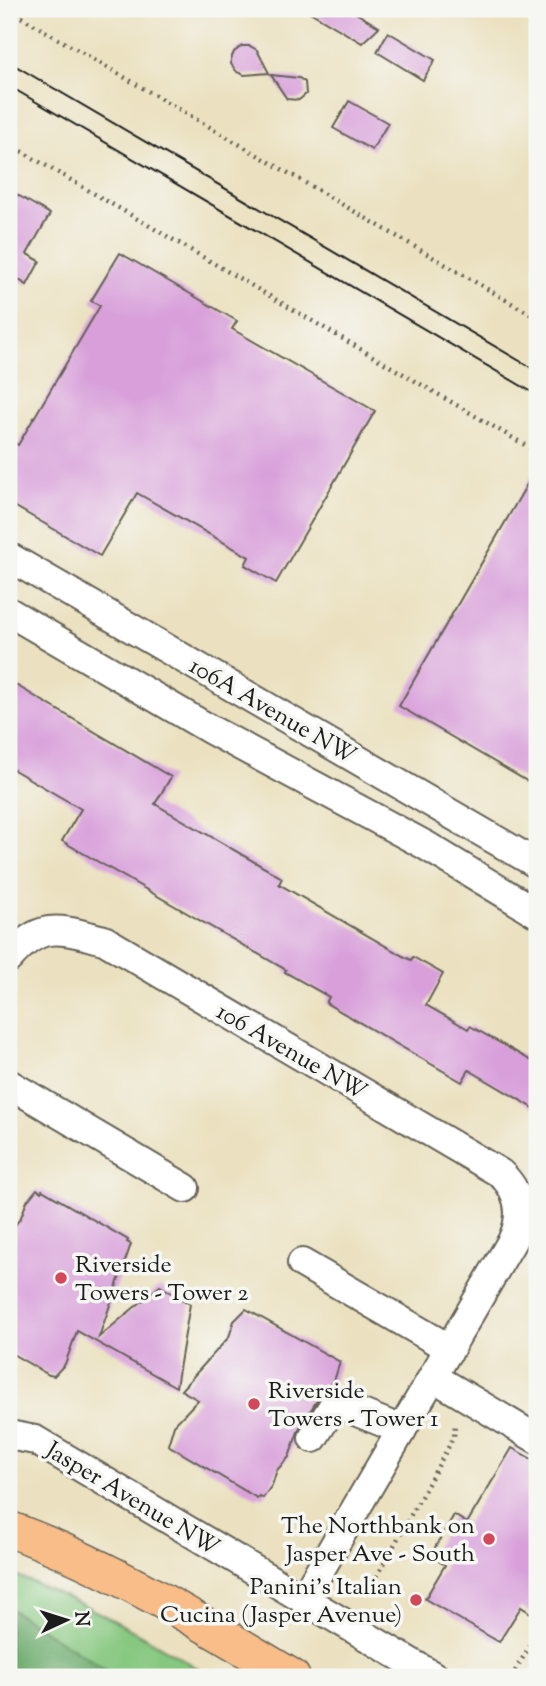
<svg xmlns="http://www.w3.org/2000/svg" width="546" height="1686" viewBox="0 0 546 1686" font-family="'Sorts Mill Goudy',serif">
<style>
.green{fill:#87c880;stroke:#52724e;stroke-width:2}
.forest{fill:#6dac6e;stroke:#446445;stroke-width:2}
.building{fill:#d89fda}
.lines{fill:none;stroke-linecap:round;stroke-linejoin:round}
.minor-casing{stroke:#646155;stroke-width:32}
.major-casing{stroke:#646155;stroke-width:38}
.path{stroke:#646155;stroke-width:4.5;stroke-dasharray:2 5;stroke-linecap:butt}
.minor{stroke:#fff;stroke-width:28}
.major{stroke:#f8bd89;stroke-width:35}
.tram{stroke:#1c1c1c;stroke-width:2}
.poi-dot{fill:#d1495b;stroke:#f6f6f2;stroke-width:2.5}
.labels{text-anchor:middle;stroke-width:7;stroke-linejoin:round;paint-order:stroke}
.street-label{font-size:24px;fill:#1c1c1c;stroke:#f6f6f2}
.poi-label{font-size:24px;fill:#1c1c1c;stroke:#f6f6f2;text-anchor:start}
</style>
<rect width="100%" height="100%" fill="#f6f6f2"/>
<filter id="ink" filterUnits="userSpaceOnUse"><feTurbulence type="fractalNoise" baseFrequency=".0143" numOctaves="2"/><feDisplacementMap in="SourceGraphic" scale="14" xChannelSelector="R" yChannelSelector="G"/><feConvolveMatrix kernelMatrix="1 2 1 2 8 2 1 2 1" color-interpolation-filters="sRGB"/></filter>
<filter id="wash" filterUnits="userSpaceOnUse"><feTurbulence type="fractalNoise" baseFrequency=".00686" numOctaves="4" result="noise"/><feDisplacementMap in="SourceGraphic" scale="28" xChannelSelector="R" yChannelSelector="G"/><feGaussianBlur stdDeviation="1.57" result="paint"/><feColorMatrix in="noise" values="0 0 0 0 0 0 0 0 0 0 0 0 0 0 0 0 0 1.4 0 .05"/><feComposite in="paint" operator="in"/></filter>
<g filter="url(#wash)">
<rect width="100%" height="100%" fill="#ebe1c0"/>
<path class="green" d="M9 1573C81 1600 147 1637 212 1677H9Z"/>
<path class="forest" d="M9 1608 117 1677H9Z"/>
<g id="blocks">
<g class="building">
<path d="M305 9H349L379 27 362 43Z"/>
<path d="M388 32 435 60 423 80 377 52Z"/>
<path d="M242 46H250L257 50 269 73 244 75 237 72 231 64V59L234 52Z"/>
<path d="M271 75 299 78 305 82 306 94 299 100 287 99Z"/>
<path d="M349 101 388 123 372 150 333 128Z"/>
<path d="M9 190 50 214 27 254 40 261 27 285 14 277 9 286Z"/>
<path d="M120 253 237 321 232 329 375 411 276 583 245 565 249 557 137 493 100 556 9 503V440L18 445 100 306 91 301Z"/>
<path d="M537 467V787L399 706Z"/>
<path d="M9 681 171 777 155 804 282 878 279 884 403 956 411 960 413 957 443 974 426 1005 468 1029 470 1026 537 1064V1110L469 1070 462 1082 326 1003 329 997 285 972 286 970 62 841 81 809 9 767Z"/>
<path d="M37 1189 41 1192 42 1190 128 1240 127 1242 131 1244 99 1337 160 1286 190 1304 176 1387 77 1331 65 1364 54 1376 49 1375 9 1352V1234L21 1217 27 1201Z"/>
<path d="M246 1309 340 1362 334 1381 321 1394 299 1429 289 1457 277 1470 272 1485 263 1498 259 1496 257 1498 168 1445 174 1425 198 1400 181 1390 229 1337 234 1321Z"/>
<path d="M512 1448 537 1462V1617L521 1607 499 1642 425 1599 445 1565 430 1556 454 1515 467 1523Z"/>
</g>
</g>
</g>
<g filter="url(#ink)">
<use href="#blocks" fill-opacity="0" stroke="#646155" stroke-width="2"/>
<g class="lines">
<g class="minor-casing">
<g id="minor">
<path d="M9 557 537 864"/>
<path d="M9 612 211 730 425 845 537 913"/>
<path d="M9 958C42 920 59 929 104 940L500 1173C521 1192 524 1216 512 1241L303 1599"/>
<path d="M9 1084 185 1188"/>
<path d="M302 1263 450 1349"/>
<path d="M433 1377 537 1439"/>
<path d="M9 1435 35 1440 435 1677"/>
<path d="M313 1438 335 1403 402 1430"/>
</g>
</g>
<g class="major-casing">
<path id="major" d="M9 1529C109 1566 201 1622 292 1677"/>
</g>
<g class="path">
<path d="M9 10 537 318"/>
<path d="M9 144 537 452"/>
<path d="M370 1589 454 1437 455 1423"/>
<path d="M515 1671 537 1634"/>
</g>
<use href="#minor" class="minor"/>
<use href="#major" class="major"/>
<g class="tram">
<path d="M9 62 537 371"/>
<path d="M9 86 537 395"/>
</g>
</g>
</g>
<g class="poi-dot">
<circle cx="61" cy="1278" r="7"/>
<circle cx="254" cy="1404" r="7"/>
<circle cx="489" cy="1539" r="7"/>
<circle cx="416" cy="1600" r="7"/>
</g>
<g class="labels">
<g class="street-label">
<text transform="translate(273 710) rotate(30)" y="8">106A Avenue NW</text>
<text transform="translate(292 1051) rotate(30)" y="8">106 Avenue NW</text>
<text transform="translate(133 1498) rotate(31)" y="8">Jasper Avenue NW</text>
</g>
<g class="poi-label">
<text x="75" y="1272">Riverside<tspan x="75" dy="28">Towers - Tower 2</tspan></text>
<text x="268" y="1398">Riverside<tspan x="268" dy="28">Towers - Tower 1</tspan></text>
<text x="475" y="1533" text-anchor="end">The Northbank on<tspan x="475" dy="28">Jasper Ave - South</tspan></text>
<text x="402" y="1594" text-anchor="end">Panini's Italian<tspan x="402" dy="28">Cucina (Jasper Avenue)</tspan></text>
</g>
</g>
<rect width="546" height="1686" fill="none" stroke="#f6f6f2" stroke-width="35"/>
<g transform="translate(66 1620) rotate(86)" stroke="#f6f6f2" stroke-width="5" paint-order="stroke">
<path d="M0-5L12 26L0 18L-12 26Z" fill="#1c1c1c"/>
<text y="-10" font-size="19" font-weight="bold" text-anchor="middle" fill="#1c1c1c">N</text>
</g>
</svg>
